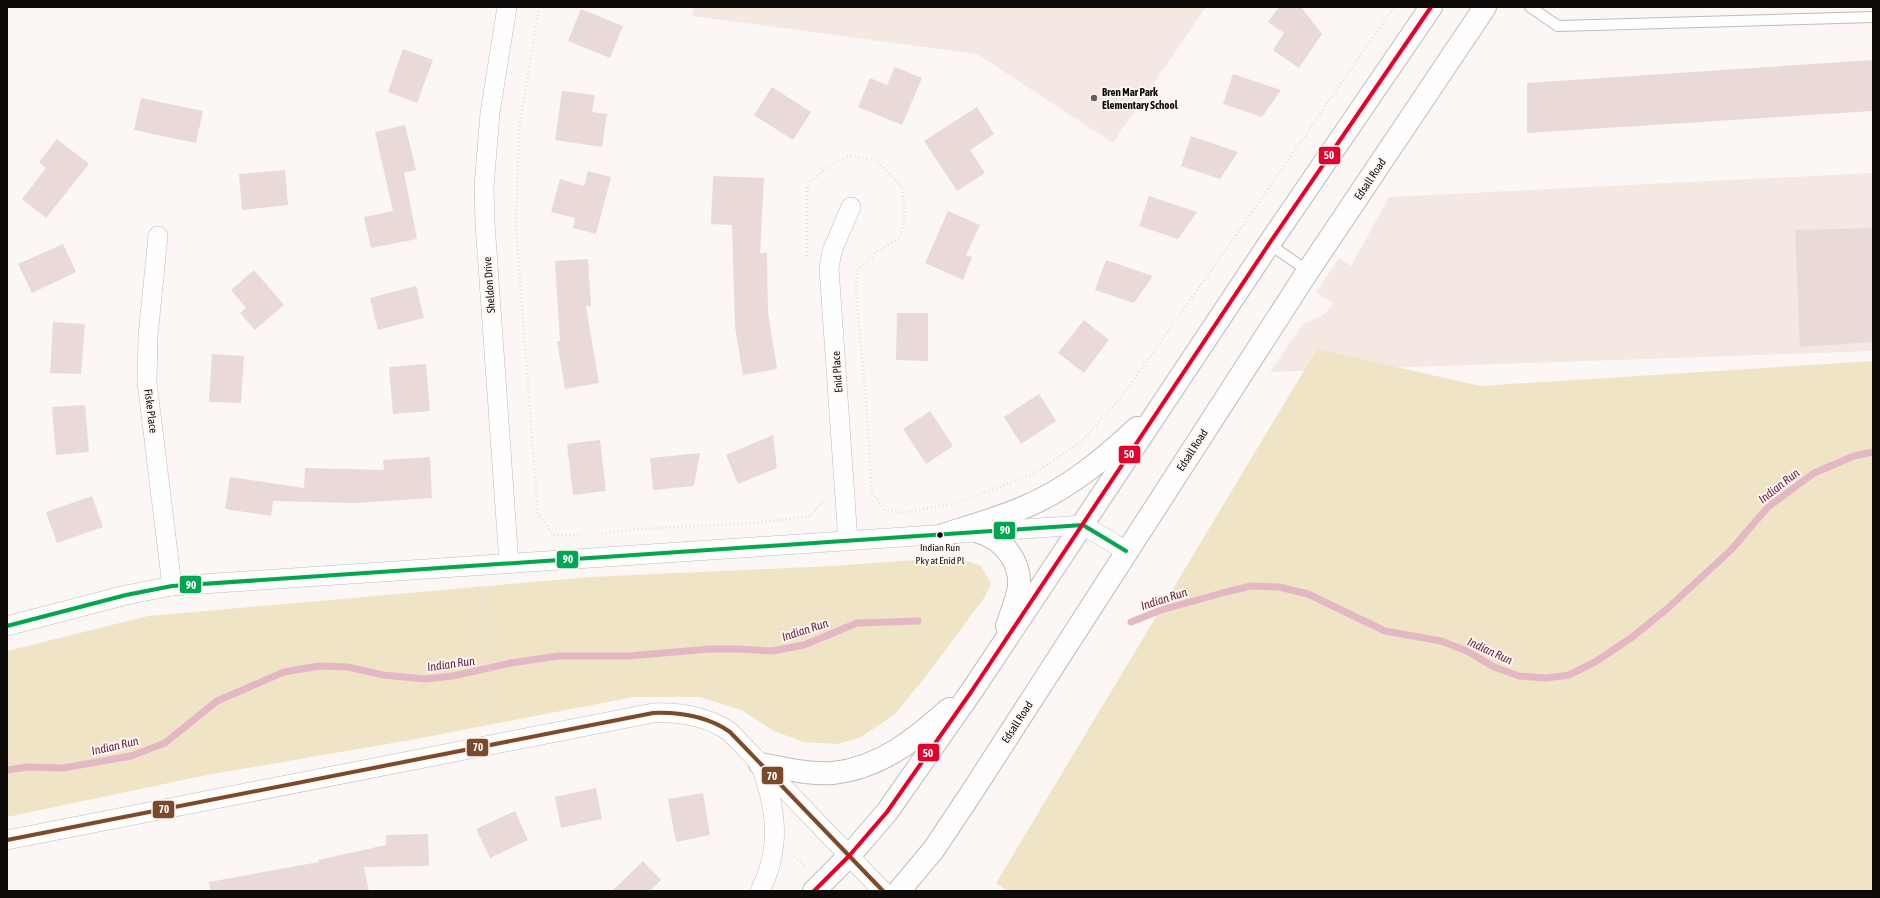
<svg xmlns="http://www.w3.org/2000/svg" width="1880" height="898" viewBox="0 0 1880 898" font-family="'Asap Condensed',sans-serif">
<style>
.built{fill:#f4e8e3}
.green{fill:#efe5c6}
.lines{fill:none;stroke-linecap:round;stroke-linejoin:round}
.stream{stroke:#e4b7c5;stroke-width:7}
.building{fill:#e9dad8}
.service-casing{stroke:#bfbbba;stroke-width:12}
.minor-casing{stroke:#bfbbba;stroke-width:20}
.secondary-casing{stroke:#bfbbba;stroke-width:24}
.path{stroke:#e2e1e0;stroke-width:2.5;stroke-dasharray:1 3;stroke-linecap:butt}
.service{stroke:#fffefe;stroke-width:10}
.minor{stroke:#fffefe;stroke-width:19}
.secondary{stroke:#fffefe;stroke-width:22}
.bus-1-casing{stroke:#fff6f2;stroke-width:7}
.bus-2-casing{stroke:#fff6f2;stroke-width:7}
.bus-3-casing{stroke:#fff6f2;stroke-width:7}
.bus-1{stroke:#00a651;stroke-width:4}
.bus-2{stroke:#7a4b2a;stroke-width:4}
.bus-3{stroke:#e4002b;stroke-width:4}
.poi-dot{fill:#615e5c;stroke:#fff6f2;stroke-width:1.5}
.bus-dot{fill:#0e0b09;stroke:#fff6f2;stroke-width:1.5}
.labels{text-anchor:middle;stroke-width:4;stroke-linejoin:round;paint-order:stroke}
.bus-label{font-size:10px;fill:#0e0b09;stroke:#fff6f2}
.poi-label{font-size:11px;font-weight:bold;fill:#0e0b09;stroke:#fff6f2;text-anchor:start}
.street-label{font-size:11px;fill:#0e0b09;stroke:#fff6f2}
.water-label{font-size:12px;font-style:italic;fill:#6c2344;stroke:#fff6f2}
.line-badge{stroke:#fff6f2;stroke-width:1.5}
.badge-label{font-size:11px;text-anchor:middle;font-weight:bold;fill:#fff}
</style>
<rect width="100%" height="100%" fill="#fcf7f5"/>
<g class="built">
<path d="M694 7H1206L1113 143 977 54 692 16Z"/>
<path d="M1873 173V351L1270 372 1303 324 1325 314 1333 303 1316 292 1339 258 1351 266 1389 197Z"/>
</g>
<g class="green">
<path d="M1317 349 1480 386 1873 361V891H1008L996 883Z"/>
<path d="M956 557 981 566 991 584 984 598 927 675 894 715 861 737 838 744 803 742 774 731 741 710 700 697H633L416 739 207 775 7 817V651L148 616 589 577 831 566Z"/>
</g>
<g class="lines">
<g class="stream">
<path d="M1131 622 1161 610 1226 592 1251 586 1279 587 1308 594 1385 631 1441 641 1467 651 1494 667 1519 676 1546 678 1569 675 1595 662 1631 638 1668 608 1731 550 1768 507 1814 473 1854 456 1873 452"/>
<path d="M7 770 28 767 63 768 131 756 165 743 217 701 284 672 319 666 348 667 383 675 425 679 453 676 511 663 558 656H628L710 649H739L772 651 804 645 857 623 918 621"/>
</g>
</g>
<g class="building">
<path d="M1279 7H1301L1322 34 1299 68 1273 50 1284 33 1268 22Z"/>
<path d="M581 9 623 26 610 58 568 41Z"/>
<path d="M403 49 433 60 417 103 388 92Z"/>
<path d="M1873 60V111L1527 133V83Z"/>
<path d="M895 67 922 78 902 125 858 107 870 78 887 85Z"/>
<path d="M1233 74 1281 90 1262 117 1223 104Z"/>
<path d="M772 87 811 112 793 140 754 115Z"/>
<path d="M562 91 595 95 592 112 607 114 602 147 555 140Z"/>
<path d="M141 98 203 111 196 143 134 130Z"/>
<path d="M977 107 994 134 970 150 985 173 957 191 924 141Z"/>
<path d="M405 125 416 170 404 173 417 239 371 248 364 217 393 211 375 132Z"/>
<path d="M1191 136 1238 152 1220 179 1181 166Z"/>
<path d="M57 139 89 164 46 218 22 199 46 168 39 162Z"/>
<path d="M285 170 288 205 242 210 239 174Z"/>
<path d="M588 171 611 177 596 234 573 228 575 218 551 212 560 179 584 186Z"/>
<path d="M713 176 764 178 760 253H767L768 312 777 369 743 375 735 327 732 225 711 224Z"/>
<path d="M1149 196 1197 212 1178 239 1139 226Z"/>
<path d="M948 211 980 225 966 255 972 257 963 280 925 263Z"/>
<path d="M1873 228V342L1800 347 1795 230Z"/>
<path d="M63 244 76 272 32 293 18 264Z"/>
<path d="M588 259 591 306H586L599 383 565 389 557 341H560L555 261Z"/>
<path d="M1106 260 1153 276 1134 303 1095 290Z"/>
<path d="M254 270 284 305 255 330 240 313 246 308 231 290Z"/>
<path d="M416 286 424 318 378 330 370 298Z"/>
<path d="M897 313H928V361L896 360Z"/>
<path d="M1084 320 1109 340 1084 373 1058 353Z"/>
<path d="M53 322 85 324 81 374 50 373Z"/>
<path d="M212 354 244 356 241 403 209 402Z"/>
<path d="M426 364 430 411 393 414 389 367Z"/>
<path d="M1039 394 1056 421 1021 444 1004 417Z"/>
<path d="M85 405 89 452 56 455 52 407Z"/>
<path d="M930 411 953 446 926 464 903 429Z"/>
<path d="M773 435 777 468 738 484 726 455Z"/>
<path d="M600 440 606 491 573 495 567 444Z"/>
<path d="M700 453 694 486 653 490 650 458Z"/>
<path d="M430 457 432 498 355 503 273 501 271 516 225 509 230 477 304 488 305 468 384 470 383 460Z"/>
<path d="M92 496 103 527 57 543 46 512Z"/>
<path d="M596 788 602 819 561 828 555 797Z"/>
<path d="M703 793 710 835 676 842 668 799Z"/>
<path d="M515 811 528 840 490 858 476 829Z"/>
<path d="M428 834 429 866 364 867 369 891H210L209 882 319 862 318 860 386 845V835Z"/>
<path d="M643 861 661 880 650 891H612Z"/>
</g>
<g class="lines">
<g class="service-casing">
<g id="service">
<path d="M1530 7 1558 26 1873 17"/>
<path d="M1269 244 1308 271"/>
</g>
</g>
<g class="minor-casing">
<g id="minor">
<path d="M507 7 490 113 484 187 485 223 509 564"/>
<path d="M158 236 148 336 147 382 172 586"/>
<path d="M848 541 829 268 832 251 851 207"/>
<path d="M7 626 126 595 172 586 1083 525 1126 551"/>
<path d="M7 840 653 713C681 712 707 716 730 732L883 891"/>
<path d="M760 891C781 849 777 812 762 769"/>
</g>
</g>
<g class="secondary-casing">
<g id="secondary">
<path d="M979 532C1003 539 1021 561 1019 587 1017 600 1011 613 1007 626"/>
<path d="M943 535C971 526 1000 518 1027 506 1069 488 1104 459 1137 428"/>
<path d="M760 764C784 768 810 775 833 773 880 768 916 739 949 709"/>
<path d="M814 891 849 856 887 812 971 692 1269 244 1431 7"/>
<path d="M899 891 934 849 972 792 1308 271 1485 7"/>
</g>
</g>
<g class="path">
<path d="M539 7 519 128 516 227 538 515 554 535H579"/>
<path d="M807 256V185L830 165 850 156 876 160 902 187 905 214 900 238 878 251 857 271 856 292 866 399 872 493 884 509 902 513 957 503 1035 473 1082 441 1122 396 1237 234 1394 7"/>
<path d="M602 534 637 529 754 523 811 516 823 501"/>
<path d="M480 586 495 722"/>
<path d="M794 857 806 866"/>
</g>
<use href="#service" class="service"/>
<use href="#minor" class="minor"/>
<use href="#secondary" class="secondary"/>
<g class="bus-1-casing">
<path id="bus-1" d="M7 626 126 595 172 586 1083 525 1126 551"/>
</g>
<g class="bus-2-casing">
<path id="bus-2" d="M7 840 653 713C681 712 707 716 730 732L883 891"/>
</g>
<g class="bus-3-casing">
<path id="bus-3" d="M814 891 849 856 887 812 971 692 1269 244 1431 7"/>
</g>
<use href="#bus-1" class="bus-1"/>
<use href="#bus-2" class="bus-2"/>
<use href="#bus-3" class="bus-3"/>
</g>
<circle class="poi-dot" cx="1094" cy="98" r="4"/>
<circle class="bus-dot" cx="940" cy="535" r="3.5"/>
<g class="labels">
<g class="bus-label">
<text x="940" y="551">Indian Run<tspan x="940" dy="13">Pky at Enid Pl</tspan></text>
</g>
<g class="poi-label">
<text x="1102" y="96">Bren Mar Park<tspan x="1102" dy="13">Elementary School</tspan></text>
</g>
<g class="street-label">
<text transform="translate(1370 179) rotate(-56)" y="4">Edsall Road</text>
<text transform="translate(489 285) rotate(-94)" y="4">Sheldon Drive</text>
<text transform="translate(837 372) rotate(-94)" y="4">Enid Place</text>
<text transform="translate(151 411) rotate(83)" y="4">Fiske Place</text>
<text transform="translate(1192 450) rotate(-57)" y="4">Edsall Road</text>
<text transform="translate(1017 722) rotate(-57)" y="4">Edsall Road</text>
</g>
<g class="water-label">
<text transform="translate(1779 486) rotate(-38)" y="4">Indian Run</text>
<text transform="translate(1164 599) rotate(-18)" y="4">Indian Run</text>
<text transform="translate(805 630) rotate(-18)" y="4">Indian Run</text>
<text transform="translate(1490 651) rotate(25)" y="4">Indian Run</text>
<text transform="translate(451 664) rotate(-8)" y="4">Indian Run</text>
<text transform="translate(115 746) rotate(-13)" y="4">Indian Run</text>
</g>
</g>
<g class="line-badge">
<rect x="1318" y="146" width="23" height="19" rx="4" fill="#e4002b"/>
<rect x="1118" y="445" width="23" height="19" rx="4" fill="#e4002b"/>
<rect x="993" y="521" width="23" height="19" rx="4" fill="#00a651"/>
<rect x="556" y="550" width="23" height="19" rx="4" fill="#00a651"/>
<rect x="179" y="575" width="23" height="19" rx="4" fill="#00a651"/>
<rect x="466" y="738" width="23" height="19" rx="4" fill="#7a4b2a"/>
<rect x="917" y="743" width="23" height="19" rx="4" fill="#e4002b"/>
<rect x="761" y="766" width="23" height="19" rx="4" fill="#7a4b2a"/>
<rect x="152" y="800" width="23" height="19" rx="4" fill="#7a4b2a"/>
</g>
<g class="badge-label">
<text x="1329" y="159">50</text>
<text x="1129" y="458">50</text>
<text x="1005" y="534">90</text>
<text x="568" y="563">90</text>
<text x="191" y="589">90</text>
<text x="478" y="751">70</text>
<text x="928" y="757">50</text>
<text x="772" y="780">70</text>
<text x="164" y="813">70</text>
</g>
<rect width="1880" height="898" fill="none" stroke="#0e0b09" stroke-width="16"/>
</svg>
